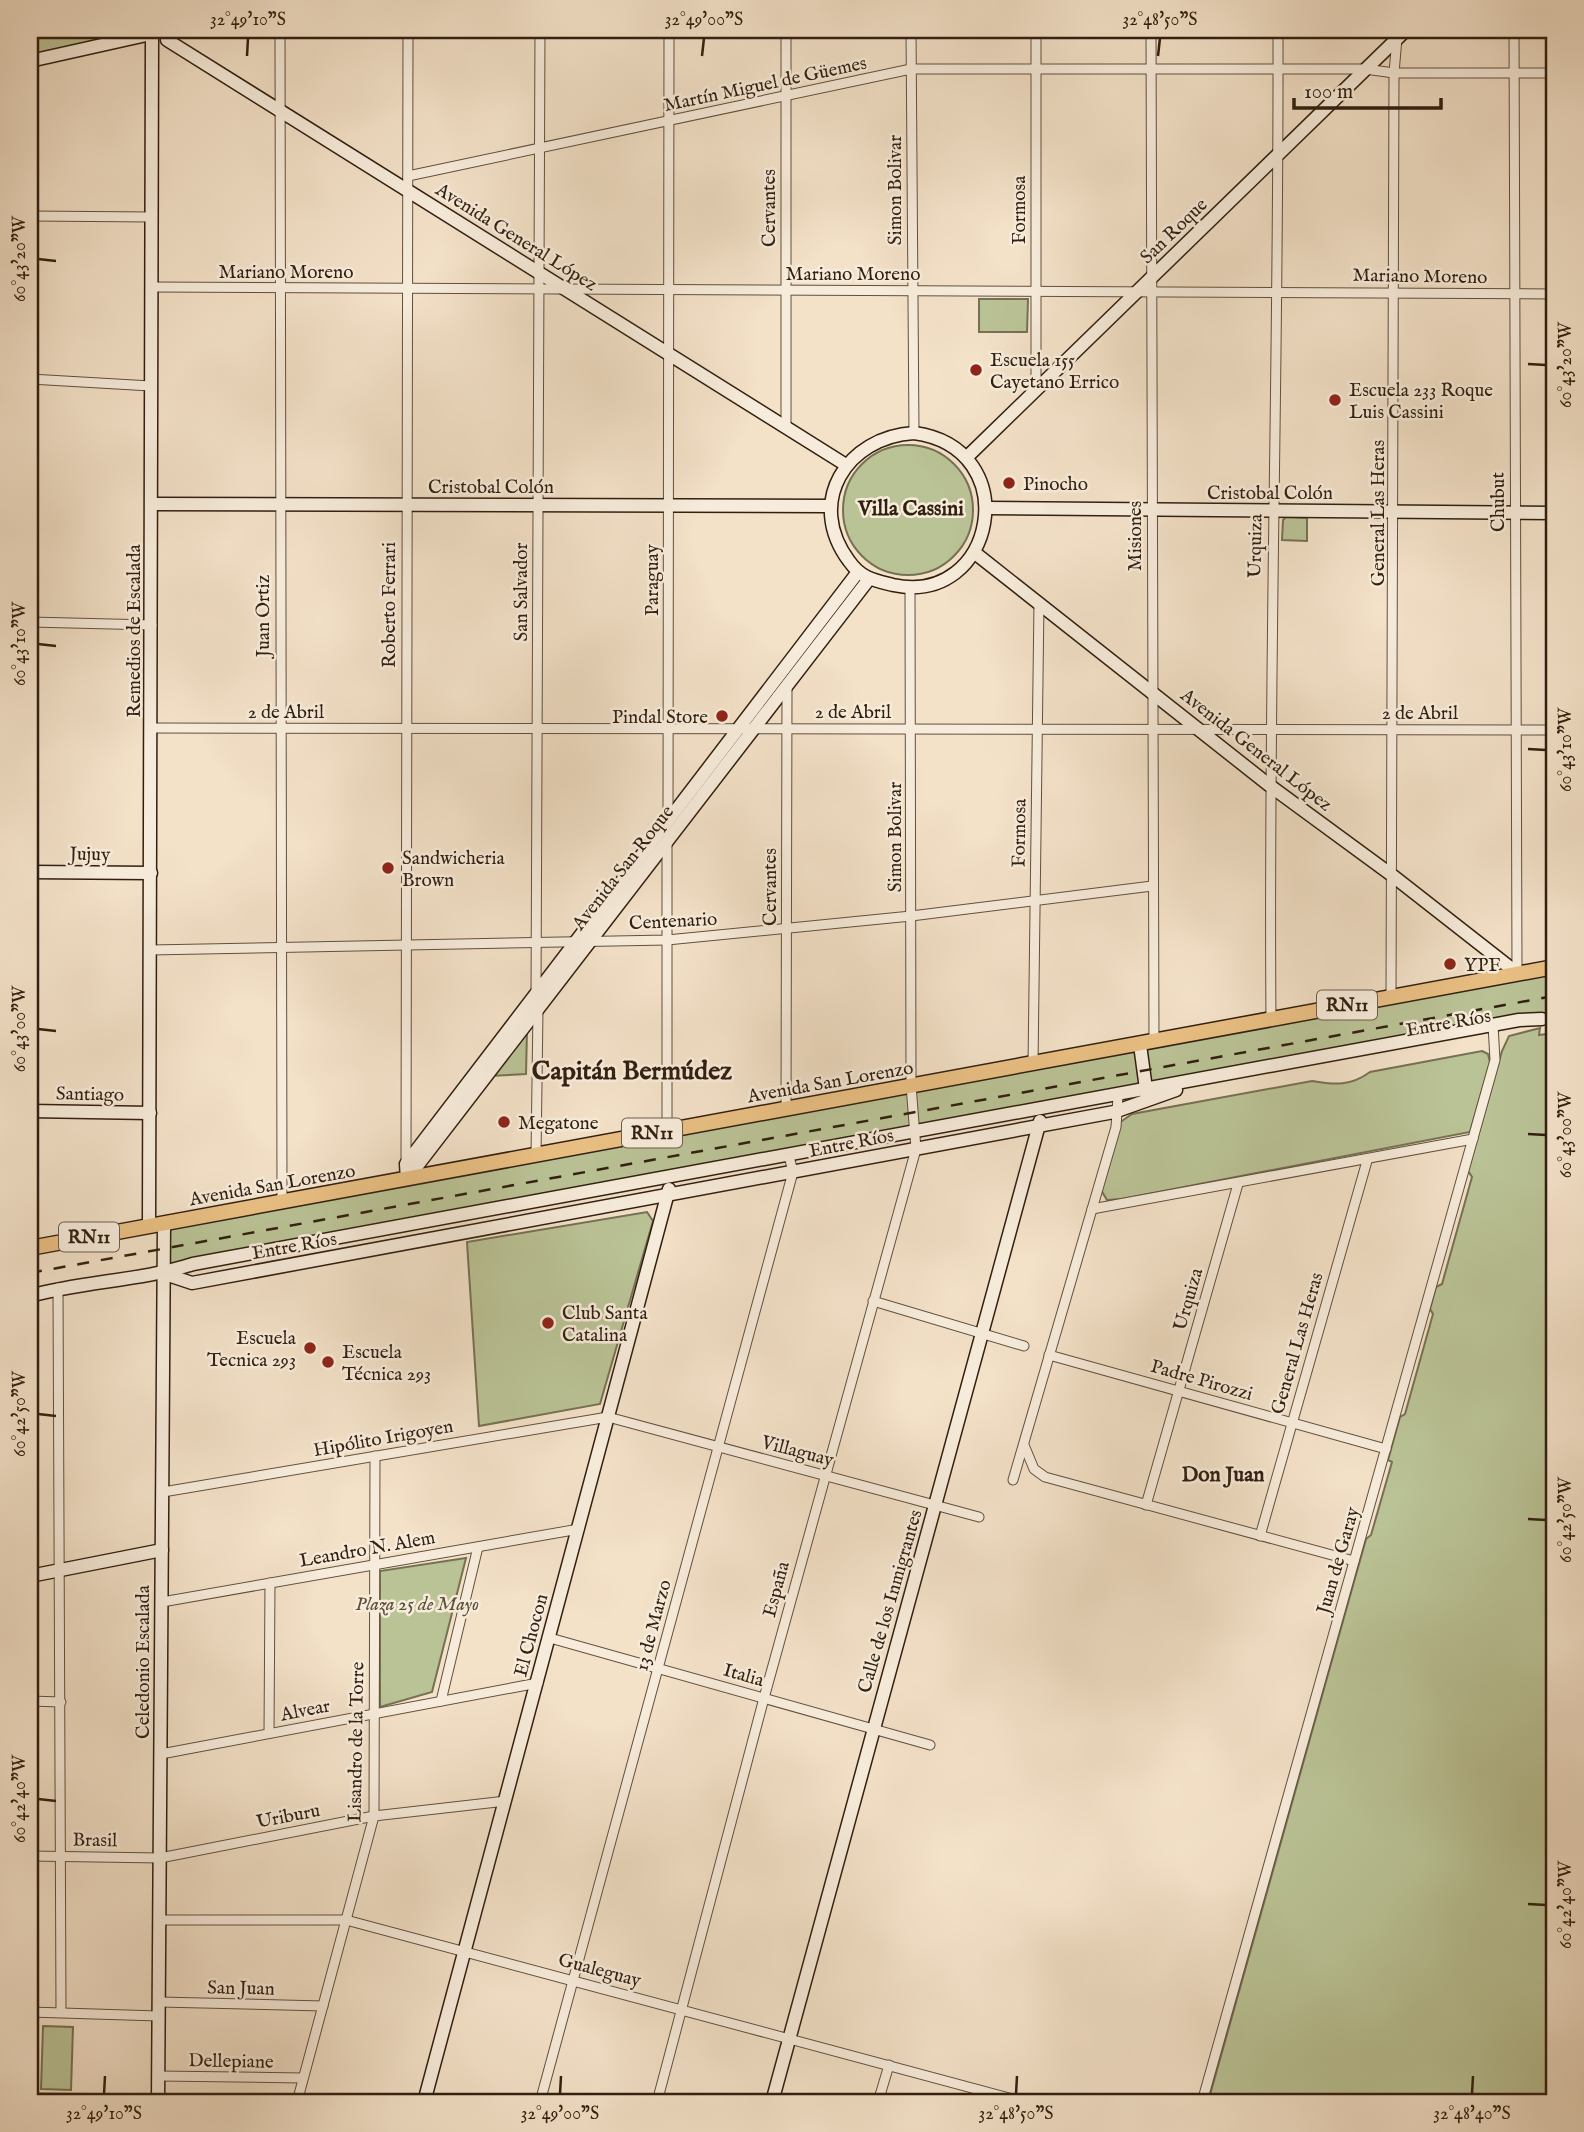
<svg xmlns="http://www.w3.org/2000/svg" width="1584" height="2132" viewBox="0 0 1584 2132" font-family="'IM FELL English',serif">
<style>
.green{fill:#bac396;stroke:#767153;stroke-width:2}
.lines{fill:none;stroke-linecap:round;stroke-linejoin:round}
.street-casing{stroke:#62503e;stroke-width:11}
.secondary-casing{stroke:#311f10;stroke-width:15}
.primary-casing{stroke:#311f10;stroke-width:17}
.street{stroke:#f7ecdb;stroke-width:9}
.secondary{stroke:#f7ecdb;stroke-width:12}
.primary{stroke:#eac084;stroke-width:14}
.rail{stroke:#311f10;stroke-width:2.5;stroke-dasharray:12 12;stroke-linecap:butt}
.ticks{fill:none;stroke:#311f10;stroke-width:2.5}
.poi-dot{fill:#8f2418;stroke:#f7ecdb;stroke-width:2.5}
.labels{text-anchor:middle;stroke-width:5;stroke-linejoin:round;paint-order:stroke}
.shield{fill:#f7ecdb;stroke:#6c5c4d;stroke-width:2}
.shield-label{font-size:18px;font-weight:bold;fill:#311f10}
.street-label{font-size:19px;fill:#311f10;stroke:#f7ecdb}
.poi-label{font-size:19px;fill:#311f10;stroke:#f7ecdb;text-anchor:start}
.park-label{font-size:19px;font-style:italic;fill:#5a5038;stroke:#f7ecdb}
.neighbourhood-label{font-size:21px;font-weight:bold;fill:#311f10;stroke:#f7ecdb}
.district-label{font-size:26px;font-weight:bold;fill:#311f10;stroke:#f7ecdb}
.neatline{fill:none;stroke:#311f10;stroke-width:2.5}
.ticks-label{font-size:18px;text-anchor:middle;fill:#311f10}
</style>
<rect width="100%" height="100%" fill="#f3e1c8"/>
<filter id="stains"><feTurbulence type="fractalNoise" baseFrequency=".00286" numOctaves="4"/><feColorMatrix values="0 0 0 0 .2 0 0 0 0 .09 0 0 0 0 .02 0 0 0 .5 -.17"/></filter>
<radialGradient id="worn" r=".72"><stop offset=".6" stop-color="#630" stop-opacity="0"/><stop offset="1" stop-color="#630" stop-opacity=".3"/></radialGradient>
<g class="green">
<path d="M30 30H164L30 61Z"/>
<path d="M979 299H1028L1027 332H979Z"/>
<circle cx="908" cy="510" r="65"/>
<path d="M1286 517 1307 518V541L1282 540 1283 520Z"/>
<path d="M1554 967V1017L165 1274 164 1223Z"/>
<path d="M1540 1028 1539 1035 1554 1033V2102H1208L1366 1539 1371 1535 1392 1462 1388 1460 1400 1417 1405 1414 1433 1314 1430 1309 1436 1287 1442 1284 1472 1177 1468 1171 1502 1051 1509 1036Z"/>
<path d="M527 1030 526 1074 490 1076Z"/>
<path d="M1482 1051 1488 1054 1490 1062 1470 1132 1122 1199 1107 1200 1101 1190 1119 1123 1132 1114 1312 1081C1335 1085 1351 1086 1370 1072Z"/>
<path d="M647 1212 653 1221 600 1404 479 1426 467 1242Z"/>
<path d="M466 1558 432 1692 380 1707V1571Z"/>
<path d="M43 2026 73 2027 71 2090 41 2089Z"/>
</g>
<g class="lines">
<g class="street-casing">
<g id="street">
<path d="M280 30 282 1201"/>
<path d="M911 30 914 433"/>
<path d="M1036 30V390"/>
<path d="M1151 30 1154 1042"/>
<path d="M1514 30 1517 973"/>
<path d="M408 176 911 69H1365L1394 73H1554"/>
<path d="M30 216 151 217"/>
<path d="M151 287 1554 294"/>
<path d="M30 379 151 386"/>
<path d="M786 428V30"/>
<path d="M30 622 152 625"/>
<path d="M151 728 1554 730"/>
<path d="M668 822 669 30"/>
<path d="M150 950 667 940 911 916 1152 886"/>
<path d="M536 996 540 30"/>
<path d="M1391 997 1394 73 1397 38"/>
<path d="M1271 1020C1268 690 1279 360 1278 30"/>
<path d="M1033 1065 1039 602"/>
<path d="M786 1109 787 687"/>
<path d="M667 1130V840"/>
<path d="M536 1155 538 1009"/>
<path d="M406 1164 408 30"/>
<path d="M1092 1209 1473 1139"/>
<path d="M58 1288 61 2012"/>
<path d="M873 1301 1024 1346"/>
<path d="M1049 1355 1386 1449"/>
<path d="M1024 1445 1034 1469 1045 1477 1354 1561"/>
<path d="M1013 1480 1116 1127 1118 1096"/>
<path d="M163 1492 608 1417 979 1517"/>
<path d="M1146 1505 1238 1184"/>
<path d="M1260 1536 1367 1161"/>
<path d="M162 1602 579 1529"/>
<path d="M550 1638 930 1745"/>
<path d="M30 1701 61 1702"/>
<path d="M441 1701 478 1547"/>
<path d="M269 1733 270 1583"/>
<path d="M161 1754 538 1683"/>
<path d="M30 1856 160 1858 374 1816 506 1801"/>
<path d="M160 1920H346L1024 2102"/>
<path d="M159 2002 323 2006"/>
<path d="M30 2012 159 2016"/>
<path d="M158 2076 303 2078"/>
<path d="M30 2098 158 2099"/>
<path d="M297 2102 374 1816 375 1456"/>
<path d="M540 2102 793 1172 789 1156"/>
<path d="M657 2102 764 1698 916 1149 911 1085 910 588"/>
<path d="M878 2102 889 2065"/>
<path d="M1202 2102 1495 1060 1493 1025"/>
</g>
</g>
<g class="secondary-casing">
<g id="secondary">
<path d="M167 40 846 465"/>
<path d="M30 61 151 34"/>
<path d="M914 433C1026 448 996 607 893 585 873 580 861 578 849 561 805 502 847 437 914 433Z"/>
<path d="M967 457 1406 30"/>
<path d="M152 504 830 506"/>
<path d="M986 508 1554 513"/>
<path d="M975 553 1269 785 1393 876 1517 973"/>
<path d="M30 872 151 873"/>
<path d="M1140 1045 1147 1096"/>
<path d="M30 1111 150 1113"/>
<path d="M407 1179 406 1164 858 572"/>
<path d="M407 1179 869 579"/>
<path d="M149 1225 152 37"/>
<path d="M165 1274 192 1283 1114 1112 1176 1090"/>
<path d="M30 1296C83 1281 140 1281 193 1264L1519 1020 1542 1019"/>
<path d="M30 1576 162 1550"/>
<path d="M158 2102 164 1223"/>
<path d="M424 2102 669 1189"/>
<path d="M772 2102 1040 1121"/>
</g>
</g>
<g class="primary-casing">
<path id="primary" d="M30 1248 1554 967"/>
</g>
<use href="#street" class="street"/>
<use href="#secondary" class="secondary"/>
<use href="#primary" class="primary"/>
<path class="rail" d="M30 1273 1554 996"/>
</g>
<path class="ticks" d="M247 56 248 38M702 56 704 38M1158 56 1160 38M38 259 56 261M1528 364 1546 365M38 644 56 646M1528 749 1546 750M38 1029 56 1031M1528 1134 1546 1135M38 1414 56 1416M1528 1519 1546 1520M38 1799 56 1801M1528 1904 1546 1905M104 2094 105 2076M560 2094 561 2076M1016 2094 1017 2076M1472 2094 1473 2076"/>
<g class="poi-dot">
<circle cx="976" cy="370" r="7"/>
<circle cx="1335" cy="400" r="7"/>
<circle cx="1009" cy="483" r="7"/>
<circle cx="722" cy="716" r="7"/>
<circle cx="388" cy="868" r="7"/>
<circle cx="1450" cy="964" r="7"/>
<circle cx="504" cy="1122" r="7"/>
<circle cx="548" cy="1323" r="7"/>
<circle cx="310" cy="1348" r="7"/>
<circle cx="328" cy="1362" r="7"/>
</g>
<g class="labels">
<g class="shield">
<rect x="1317" y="990.5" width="60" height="29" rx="5"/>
<rect x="622" y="1118.5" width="60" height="29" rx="5"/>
<rect x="59" y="1222.5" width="60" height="29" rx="5"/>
</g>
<g class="shield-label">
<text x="1347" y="1011">RN11</text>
<text x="652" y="1139">RN11</text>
<text x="89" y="1243">RN11</text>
</g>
<g class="street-label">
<text transform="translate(765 83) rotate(-12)" y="7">Martín Miguel de Güemes</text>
<text transform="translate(894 190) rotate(-90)" y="7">Simon Bolivar</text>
<text transform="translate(768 208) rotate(-90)" y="7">Cervantes</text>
<text transform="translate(1018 210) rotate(-90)" y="7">Formosa</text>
<text transform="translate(1173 230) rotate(-44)" y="7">San Roque</text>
<text transform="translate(517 236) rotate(32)" y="7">Avenida General López</text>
<text x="286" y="278">Mariano Moreno</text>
<text x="853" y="280">Mariano Moreno</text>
<text transform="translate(1420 275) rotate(1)" y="7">Mariano Moreno</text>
<text x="491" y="493">Cristobal Colón</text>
<text x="1270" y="499">Cristobal Colón</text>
<text transform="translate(1497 502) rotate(-90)" y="7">Chubut</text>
<text transform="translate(1377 513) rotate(-90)" y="7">General Las Heras</text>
<text transform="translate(1134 536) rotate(-90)" y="7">Misiones</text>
<text transform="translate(1254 546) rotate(-89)" y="7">Urquiza</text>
<text transform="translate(651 580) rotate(-90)" y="7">Paraguay</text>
<text transform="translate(520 592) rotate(-90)" y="7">San Salvador</text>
<text transform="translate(388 605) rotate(-90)" y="7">Roberto Ferrari</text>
<text transform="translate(262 616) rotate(-90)" y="7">Juan Ortiz</text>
<text transform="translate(133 631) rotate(-90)" y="7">Remedios de Escalada</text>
<text x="286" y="718">2 de Abril</text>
<text x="853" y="718">2 de Abril</text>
<text x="1420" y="719">2 de Abril</text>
<text transform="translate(1257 749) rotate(38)" y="7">Avenida General López</text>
<text transform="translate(1018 833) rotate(-89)" y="7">Formosa</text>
<text transform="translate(894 837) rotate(-90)" y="7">Simon Bolivar</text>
<text transform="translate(90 853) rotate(1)" y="7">Jujuy</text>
<text transform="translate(622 867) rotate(-52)" y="7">Avenida San Roque</text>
<text transform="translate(769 887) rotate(-90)" y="7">Cervantes</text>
<text transform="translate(673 920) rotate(-3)" y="7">Centenario</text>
<text transform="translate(1448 1022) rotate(-10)" y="7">Entre Ríos</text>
<text transform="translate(830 1081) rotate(-10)" y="7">Avenida San Lorenzo</text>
<text transform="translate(90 1093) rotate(1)" y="7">Santiago</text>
<text transform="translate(851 1142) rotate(-11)" y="7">Entre Ríos</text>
<text transform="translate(272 1184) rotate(-10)" y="7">Avenida San Lorenzo</text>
<text transform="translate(294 1245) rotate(-10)" y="7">Entre Ríos</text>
<text transform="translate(1187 1299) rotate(-74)" y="7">Urquiza</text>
<text transform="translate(1296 1343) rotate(-74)" y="7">General Las Heras</text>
<text transform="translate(1202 1379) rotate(16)" y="7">Padre Pirozzi</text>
<text transform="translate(383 1437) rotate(-10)" y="7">Hipólito Irigoyen</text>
<text transform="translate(798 1450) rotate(15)" y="7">Villaguay</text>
<text transform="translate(367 1548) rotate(-10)" y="7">Leandro N. Alem</text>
<text transform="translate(1337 1560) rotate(-74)" y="7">Juan de Garay</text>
<text transform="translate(775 1589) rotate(-75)" y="7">España</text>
<text transform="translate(889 1601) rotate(-74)" y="7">Calle de los Inmigrantes</text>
<text transform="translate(652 1625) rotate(-75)" y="7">13 de Marzo</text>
<text transform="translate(530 1635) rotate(-75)" y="7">El Chocon</text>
<text transform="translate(142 1662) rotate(-90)" y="7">Celedonio Escalada</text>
<text transform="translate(744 1674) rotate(16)" y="7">Italia</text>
<text transform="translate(305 1709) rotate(-11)" y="7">Alvear</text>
<text transform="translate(355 1742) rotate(-89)" y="7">Lisandro de la Torre</text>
<text transform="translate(288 1815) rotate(-11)" y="7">Uriburu</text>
<text transform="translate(95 1839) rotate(1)" y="7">Brasil</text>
<text transform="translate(600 1969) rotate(15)" y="7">Gualeguay</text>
<text transform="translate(241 1987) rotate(1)" y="7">San Juan</text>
<text transform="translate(231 2060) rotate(1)" y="7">Dellepiane</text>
</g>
<g class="poi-label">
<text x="990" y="366">Escuela 155<tspan x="990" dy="22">Cayetano Errico</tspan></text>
<text x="1349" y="396">Escuela 233 Roque<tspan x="1349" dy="22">Luis Cassini</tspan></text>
<text x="1023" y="490">Pinocho</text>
<text x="708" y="723" text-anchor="end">Pindal Store</text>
<text x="402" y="864">Sandwicheria<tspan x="402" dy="22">Brown</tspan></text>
<text x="1464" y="971">YPF</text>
<text x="518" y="1129">Megatone</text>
<text x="562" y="1319">Club Santa<tspan x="562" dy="22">Catalina</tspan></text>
<text x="296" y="1344" text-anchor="end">Escuela<tspan x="296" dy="22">Tecnica 293</tspan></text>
<text x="342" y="1358">Escuela<tspan x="342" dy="22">Técnica 293</tspan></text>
</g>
<g class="park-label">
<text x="417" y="1610">Plaza 25 de Mayo</text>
</g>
<g class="neighbourhood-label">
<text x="911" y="515">Villa Cassini</text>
<text x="1223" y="1481">Don Juan</text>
</g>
<g class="district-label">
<text x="632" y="1079">Capitán Bermúdez</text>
</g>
</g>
<rect width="1584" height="2132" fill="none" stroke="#f3e1c8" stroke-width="77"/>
<path d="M1294 98v10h147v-10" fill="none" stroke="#311f10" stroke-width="3.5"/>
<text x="1304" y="98" font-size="21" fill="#311f10" stroke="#f7ecdb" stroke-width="5" paint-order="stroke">100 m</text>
<rect x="38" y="38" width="1508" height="2056" class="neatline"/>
<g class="ticks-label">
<text x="248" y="25">32°49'10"S</text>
<text x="704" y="25">32°49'00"S</text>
<text x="1160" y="25">32°48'50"S</text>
<text transform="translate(19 259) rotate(-90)" y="6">60°43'20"W</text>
<text transform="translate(1565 365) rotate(-90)" y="6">60°43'20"W</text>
<text transform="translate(19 644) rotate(-90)" y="6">60°43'10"W</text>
<text transform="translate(1565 750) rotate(-90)" y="6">60°43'10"W</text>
<text transform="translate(19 1029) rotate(-90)" y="6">60°43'00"W</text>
<text transform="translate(1565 1135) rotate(-90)" y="6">60°43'00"W</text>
<text transform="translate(19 1414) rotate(-90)" y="6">60°42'50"W</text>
<text transform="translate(1565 1520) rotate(-90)" y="6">60°42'50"W</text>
<text transform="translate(19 1799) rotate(-90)" y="6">60°42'40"W</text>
<text transform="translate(1565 1905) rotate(-90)" y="6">60°42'40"W</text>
<text x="104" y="2119">32°49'10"S</text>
<text x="560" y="2119">32°49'00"S</text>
<text x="1016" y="2119">32°48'50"S</text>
<text x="1472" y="2119">32°48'40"S</text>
</g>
<rect width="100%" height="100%" filter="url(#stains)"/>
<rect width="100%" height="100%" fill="url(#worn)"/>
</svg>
